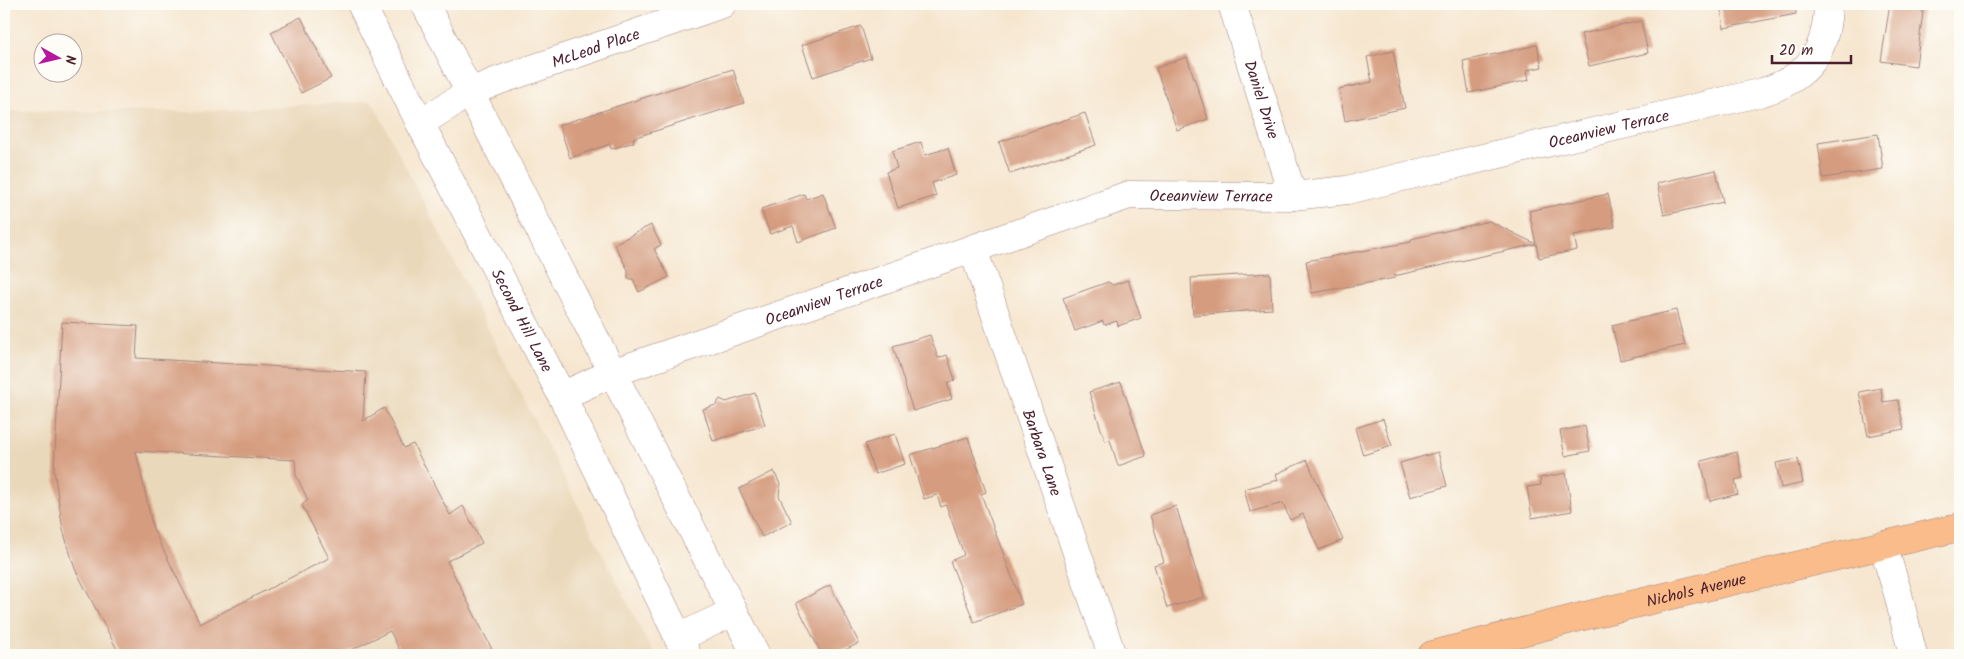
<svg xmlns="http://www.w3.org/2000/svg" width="1964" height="659" viewBox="0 0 1964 659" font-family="Kalam,sans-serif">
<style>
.built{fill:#ead8ba}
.building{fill:#d59c7f;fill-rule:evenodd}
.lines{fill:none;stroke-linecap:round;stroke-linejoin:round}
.minor-casing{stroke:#a0827d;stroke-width:29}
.major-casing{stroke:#a0827d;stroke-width:29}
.minor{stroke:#fff;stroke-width:28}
.major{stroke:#f9bc8a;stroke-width:28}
.labels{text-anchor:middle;stroke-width:5;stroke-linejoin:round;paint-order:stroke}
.street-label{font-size:16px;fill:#4a1f2b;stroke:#fdfcf7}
</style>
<rect width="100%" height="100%" fill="#fdfcf7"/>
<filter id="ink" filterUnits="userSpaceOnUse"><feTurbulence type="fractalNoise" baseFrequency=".02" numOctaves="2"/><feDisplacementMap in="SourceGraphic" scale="10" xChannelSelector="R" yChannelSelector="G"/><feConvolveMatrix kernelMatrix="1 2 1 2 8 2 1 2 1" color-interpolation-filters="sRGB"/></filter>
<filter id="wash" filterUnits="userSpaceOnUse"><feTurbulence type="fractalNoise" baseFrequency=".0096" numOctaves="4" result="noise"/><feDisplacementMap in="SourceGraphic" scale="20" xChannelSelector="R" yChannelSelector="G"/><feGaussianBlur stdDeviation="1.12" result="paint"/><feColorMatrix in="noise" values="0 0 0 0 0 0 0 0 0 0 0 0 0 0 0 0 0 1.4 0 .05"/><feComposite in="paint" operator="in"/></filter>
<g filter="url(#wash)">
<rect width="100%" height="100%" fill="#f6e6cf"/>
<path class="built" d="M372 101 654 655H4V111L190 112Z"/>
<g id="blocks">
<g class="building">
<path d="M1720 4H1795L1796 14 1724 28Z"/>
<path d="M1890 4H1924L1916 66 1881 61Z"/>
<path d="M301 17 331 78 301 93 271 32Z"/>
<path d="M1641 21 1648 53 1589 66 1581 34Z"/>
<path d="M861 26 871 58 813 77 802 45Z"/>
<path d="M1537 45 1542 67 1527 70 1529 80 1469 93 1463 61Z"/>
<path d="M1393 51 1405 108 1345 121 1339 89 1372 82 1367 57Z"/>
<path d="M1187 57 1208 119 1177 130 1156 68Z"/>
<path d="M733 69 744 103 633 138 634 142 611 149 610 144 570 158 559 125Z"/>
<path d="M1085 113 1096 145 1010 174 999 142Z"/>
<path d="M1878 134 1883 169 1823 178 1818 143Z"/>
<path d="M921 142 925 155 948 148 956 175 932 183 936 196 898 208 886 172 897 168 892 151Z"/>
<path d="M1716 170 1723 202 1664 215 1657 183Z"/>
<path d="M823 193 836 228 798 242 793 226 770 234 761 209 804 194 806 199Z"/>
<path d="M1608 194 1615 227 1574 235 1577 250 1539 258 1536 244 1394 276 1395 278 1312 293 1306 261 1411 242V239L1489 221 1536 244 1529 211Z"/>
<path d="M651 225 661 245 654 249 669 277 639 292 633 279H628V270L614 244Z"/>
<path d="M1270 273 1272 309 1193 315 1191 278Z"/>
<path d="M1128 280 1141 318 1118 326 1117 321 1104 325 1103 321 1075 331 1063 298 1108 282 1113 285Z"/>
<path d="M1676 310 1685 345 1620 360 1612 325Z"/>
<path d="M62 322 138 326 136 358 366 372 363 421 384 408 404 448 413 444 450 515 463 506 482 543 447 561 495 655H402L390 631 341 655H120L75 569 63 530 54 470ZM136 451 295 460 296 475 308 500 302 505 329 558 200 624 153 529Z"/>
<path d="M930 335 938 358 947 355 955 380 947 383 952 399 913 411 893 346Z"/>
<path d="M1121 382 1146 456 1118 466 1110 440 1105 441 1089 392Z"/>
<path d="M1881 388 1883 402 1898 400 1904 429 1868 436 1859 392Z"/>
<path d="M755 393 765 425 713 441 703 409 716 405 720 399 726 402Z"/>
<path d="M1383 419 1392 446 1363 455 1355 428Z"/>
<path d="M1585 426 1590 451 1565 456 1560 431Z"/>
<path d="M895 434 905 464 875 474 865 444Z"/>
<path d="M968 437 986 492 981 494 1022 604 974 622 950 561 964 555 946 505 941 507 937 495 924 499 910 455Z"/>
<path d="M1438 452 1447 486 1410 497 1400 463Z"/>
<path d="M1737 452 1743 478 1735 480 1738 494 1710 501 1701 461Z"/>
<path d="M1798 459 1803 483 1781 488 1776 463Z"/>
<path d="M1307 460 1343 540 1319 550 1303 514 1290 520 1283 503 1250 512 1244 489 1278 480 1276 474Z"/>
<path d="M774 471 780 484 779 496 792 522 762 537 739 489Z"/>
<path d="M1566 473 1572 511 1532 518 1527 487 1541 485 1540 478Z"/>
<path d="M1176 506 1204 597 1167 608 1154 565 1164 562 1150 515Z"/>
<path d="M830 585 859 643 835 655H822L796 603Z"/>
</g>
</g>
</g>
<g filter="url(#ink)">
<use href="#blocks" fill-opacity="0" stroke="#a0827d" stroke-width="1"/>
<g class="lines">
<g class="minor-casing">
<g id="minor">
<path id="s1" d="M361 4 420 123 562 396 687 655"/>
<path d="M425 4 756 655"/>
<path id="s2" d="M1232 4 1293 196"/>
<path id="s3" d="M420 123 470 92 500 80 722 4"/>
<path id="s4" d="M973 249 1112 655"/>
<path id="s5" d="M562 396 612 373 1129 195 1293 196 1347 190 1763 92C1809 77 1827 52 1828 4"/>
<path d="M1883 545 1898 594 1913 655"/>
<path d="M678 638 733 612"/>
</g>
</g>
<g class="major-casing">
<g id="major">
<path id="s6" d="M1432 655 1584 616 1960 527"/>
</g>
</g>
<use href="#minor" class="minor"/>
<use href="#major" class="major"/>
</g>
</g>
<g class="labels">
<g class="street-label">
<text dy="6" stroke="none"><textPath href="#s3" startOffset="192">McLeod Place</textPath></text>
<text dy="6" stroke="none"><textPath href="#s2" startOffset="100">Daniel Drive</textPath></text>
<text dy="6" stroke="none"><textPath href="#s5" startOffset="1089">Oceanview Terrace</textPath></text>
<text dy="6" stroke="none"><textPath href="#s5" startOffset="684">Oceanview Terrace</textPath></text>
<text dy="6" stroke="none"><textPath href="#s5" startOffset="279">Oceanview Terrace</textPath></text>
<text dy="6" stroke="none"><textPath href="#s1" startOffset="355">Second Hill Lane</textPath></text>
<text dy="6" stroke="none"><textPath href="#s4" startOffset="215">Barbara Lane</textPath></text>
<text dy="6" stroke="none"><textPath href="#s6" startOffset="272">Nichols Avenue</textPath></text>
</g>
</g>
<rect width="1964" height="659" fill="none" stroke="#fdfcf7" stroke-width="20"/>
<g transform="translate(58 58) rotate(98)"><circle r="24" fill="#fdfcf7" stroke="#b5a4a5"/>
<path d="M0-4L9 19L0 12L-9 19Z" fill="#b5179e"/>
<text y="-8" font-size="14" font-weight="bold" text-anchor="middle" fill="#4a1f2b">N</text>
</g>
<path d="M1772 55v8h79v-8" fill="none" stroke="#4a1f2b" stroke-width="2.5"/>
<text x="1779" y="55" font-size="15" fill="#4a1f2b" stroke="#fdfcf7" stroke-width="4" paint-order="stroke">20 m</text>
</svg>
